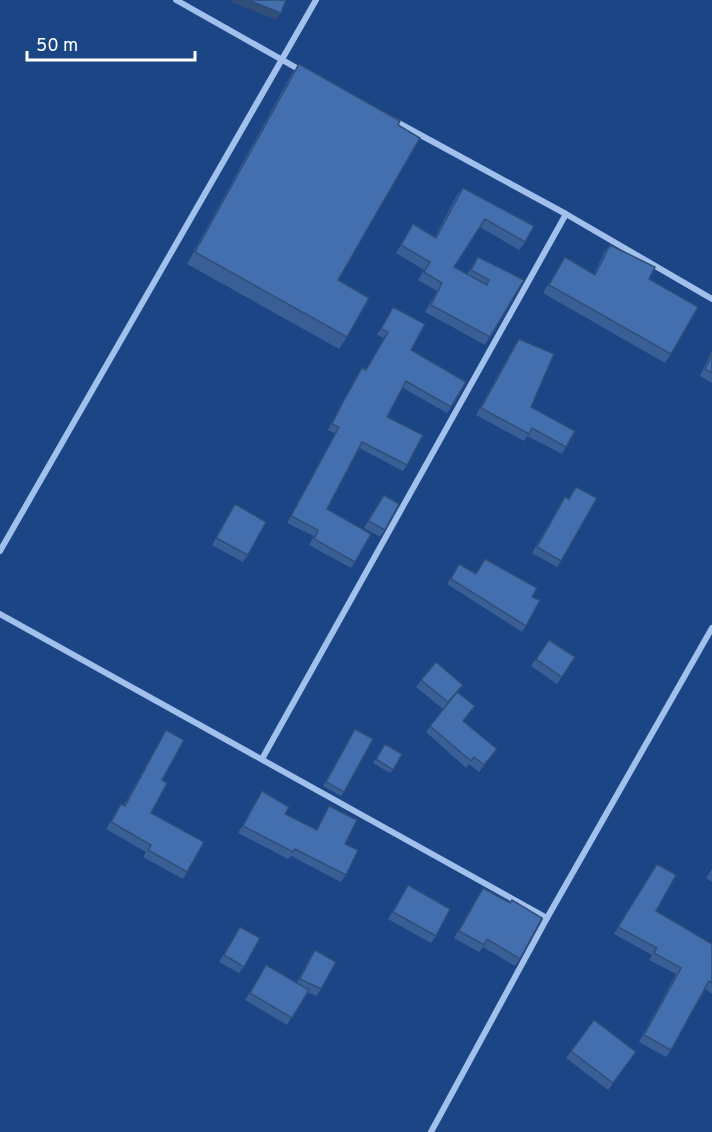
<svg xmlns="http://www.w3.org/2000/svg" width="712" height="1132" viewBox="0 0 712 1132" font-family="Overpass,sans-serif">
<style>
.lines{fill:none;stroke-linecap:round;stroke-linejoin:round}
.minor{stroke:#a1c0eb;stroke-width:6}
.wall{fill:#3a5f96}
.shaded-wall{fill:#304e7a}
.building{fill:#446fae;stroke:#304e7a;stroke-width:1.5}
</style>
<rect width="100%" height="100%" fill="#1b4585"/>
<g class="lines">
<g class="minor">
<path d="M176 0 302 71"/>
<path d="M393 120 566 214 712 299"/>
<path d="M0 551 316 0"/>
<path d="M0 614 547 918"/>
<path d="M262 759 566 214"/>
<path d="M431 1132 547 918 712 628"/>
</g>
</g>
<g class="wall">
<path d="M299 64 398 125 338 280 347 337 339 349 187 264 291 75Z"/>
<path d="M463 188 525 242 519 250 480 227 454 267 467 274 478 257 524 280 485 345 425 312 437 291 418 280 424 270 396 253 413 224 435 237 457 195Z"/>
<path d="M610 245 649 279 671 354 665 363 543 293 565 257 594 274 604 253Z"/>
<path d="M393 307 411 350 451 407 447 413 403 388 387 417 407 465 403 471 359 448 327 509 355 562 351 568 309 545 314 536 287 523 335 433 328 430 339 408 358 374 362 368 366 369 384 338 377 335Z"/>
<path d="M519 339 531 407 566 447 562 454 527 436 524 441 476 415 514 346Z"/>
<path d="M712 350V383L700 376Z"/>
<path d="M576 487 561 561 557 567 532 553 561 503 565 497 569 499Z"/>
<path d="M384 495 385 530 380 537 364 528Z"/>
<path d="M235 504 248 555 243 562 212 545Z"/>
<path d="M485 559 532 597 526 626 522 632 447 584 459 564 476 573Z"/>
<path d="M549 640 575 657 557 684 531 666Z"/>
<path d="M421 680 457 692 475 706 463 721 497 749 479 772 469 764 466 768 426 732 443 709 416 687Z"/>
<path d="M355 729 344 792 341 796 323 786Z"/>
<path d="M166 730 162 780 151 813 187 872 183 879 143 857 146 852 106 829 121 804 124 805 162 737Z"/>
<path d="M385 744 393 770 390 773 373 763Z"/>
<path d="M262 791 285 814 316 830 325 813 329 806 345 844 346 875 341 882 291 856 288 859 238 833Z"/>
<path d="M657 864 656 911 712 944V994L705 989 671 1050 666 1057 639 1042 676 974 649 960 652 955 614 934Z"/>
<path d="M712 869V882L706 878Z"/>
<path d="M408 885 436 936 431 943 388 919Z"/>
<path d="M483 888 510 903 520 959 515 966 483 947 479 952 454 938Z"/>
<path d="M240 927 244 967 239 973 219 962Z"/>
<path d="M315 950 321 989 316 996 307 992 287 1025 245 1000 266 965 297 983 310 957Z"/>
<path d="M594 1020 636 1052 608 1090 566 1058Z"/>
</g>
<path class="shaded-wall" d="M233 0H248L281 13 276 20 231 2Z"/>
<g class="building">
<path d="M248 0H286L281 13Z"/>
<path d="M299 64 400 121 398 125 420 138 338 280 369 298 347 337 195 252Z"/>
<path d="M463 188 534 226 525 242 485 219 454 267 487 285 489 280 471 270 478 257 524 280 490 337 431 305 442 283 424 272 430 262 401 245 413 224 436 238Z"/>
<path d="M610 245 655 267 649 279 698 307 671 354 549 285 565 257 595 275Z"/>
<path d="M393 307 425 324 411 350 466 382 451 407 406 381 387 417 423 435 407 465 362 442 327 509 371 534 355 562 314 539 318 530 291 516 339 427 332 424 343 402 362 368 366 370 388 332 381 329Z"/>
<path d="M519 339 554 354 531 407 575 431 566 447 532 428 529 434 481 408Z"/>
<path d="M712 354V373L705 369Z"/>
<path d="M576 487 597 498 561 561 537 547 565 497 569 499Z"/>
<path d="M384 495 399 504 385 530 368 521Z"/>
<path d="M235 504 266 522 248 555 216 538Z"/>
<path d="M485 559 537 588 532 597 540 600 526 626 451 579 459 564 476 574Z"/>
<path d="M549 640 575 657 562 677 536 659Z"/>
<path d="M436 662 463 685 448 702 421 680Z"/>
<path d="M457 692 475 706 463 721 497 749 484 765 474 757 471 761 430 726Z"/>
<path d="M355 729 373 739 344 792 326 782Z"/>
<path d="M166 730 184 740 162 780 167 783 151 813 204 842 187 872 148 850 151 845 111 822 121 804 125 806Z"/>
<path d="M385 744 402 754 393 770 376 759Z"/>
<path d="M262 791 289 807 285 814 317 830 329 806 357 820 345 844 358 850 346 875 295 849 293 852 243 826Z"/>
<path d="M657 864 676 875 656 911 712 944V983L709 981 671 1050 644 1035 681 968 654 953 657 948 618 927Z"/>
<path d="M408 885 450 909 436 936 393 912Z"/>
<path d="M483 888 510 903 512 900 542 918 520 959 487 939 484 945 459 931Z"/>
<path d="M240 927 260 938 244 967 224 955Z"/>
<path d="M315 950 336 962 321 989 300 979Z"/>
<path d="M266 965 309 990 292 1018 250 993Z"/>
<path d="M594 1020 636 1052 613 1083 571 1051Z"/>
</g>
<path d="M27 51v9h168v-9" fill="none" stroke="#ffffff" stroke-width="3"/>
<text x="36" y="51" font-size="18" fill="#ffffff" stroke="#1b4585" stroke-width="4.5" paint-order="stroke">50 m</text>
</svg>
